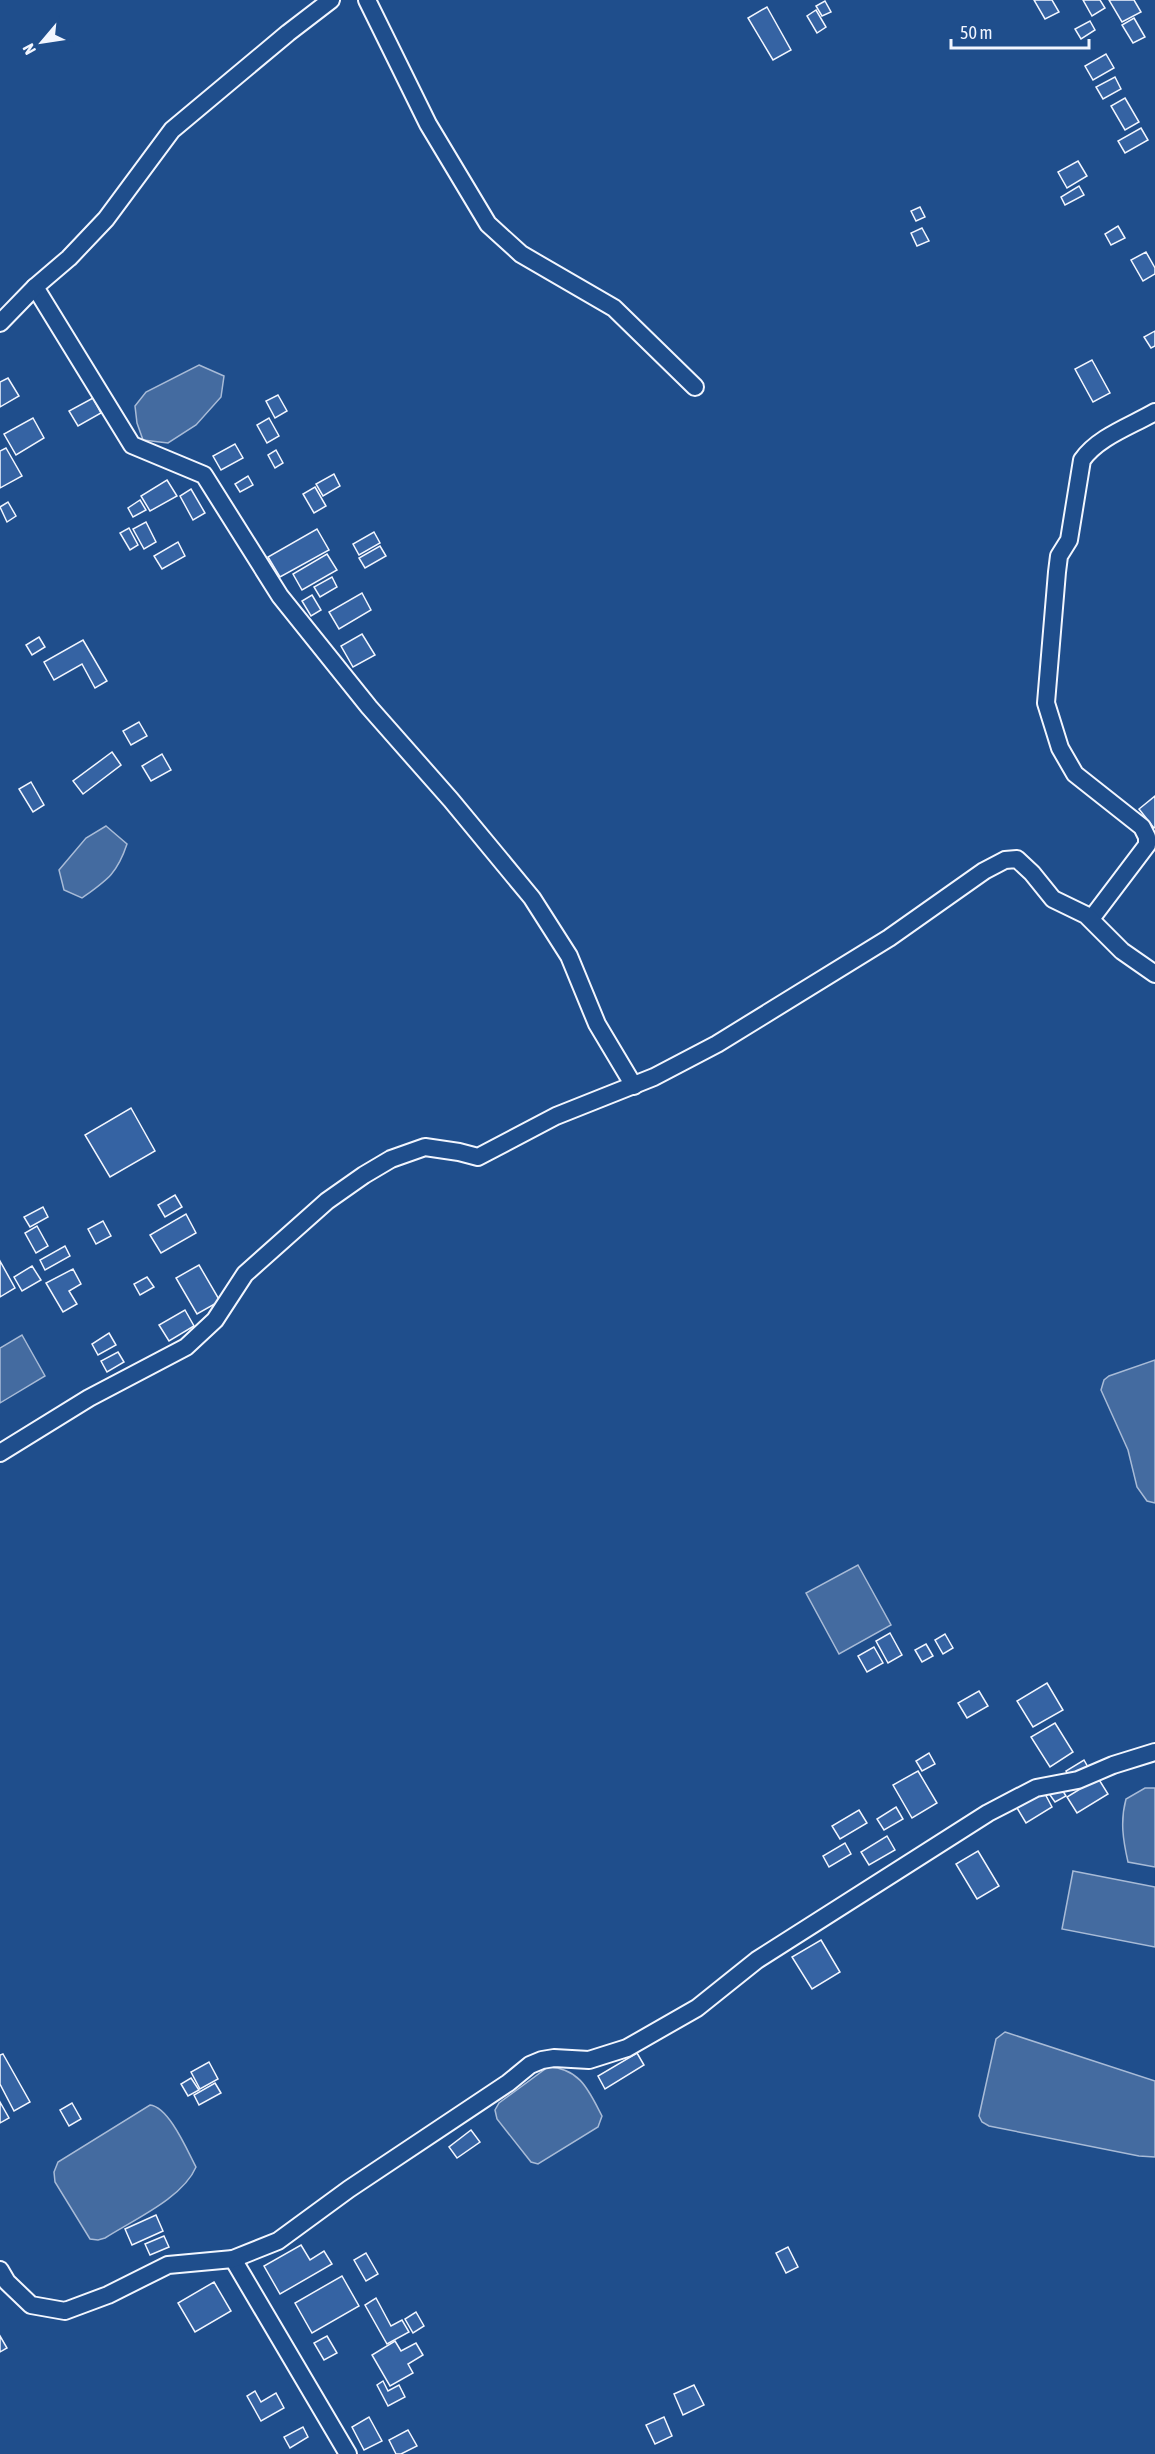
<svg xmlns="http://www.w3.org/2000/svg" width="1155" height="2454" viewBox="0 0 1155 2454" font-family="'Asap Condensed',sans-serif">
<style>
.water{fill:#446ba0;stroke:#a8bbd7;stroke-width:1.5}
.building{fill:#3563a3;stroke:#f2f6ff;stroke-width:1.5}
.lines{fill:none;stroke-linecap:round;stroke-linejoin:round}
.street-casing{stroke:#f2f6ff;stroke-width:20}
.street{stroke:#1f4e8c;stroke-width:16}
</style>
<rect width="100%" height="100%" fill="#1f4e8c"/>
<g class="water">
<path d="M199 365 224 376 221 397 196 425 168 443 143 440 137 423 135 406 146 392Z"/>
<path d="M106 826 127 844C117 874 107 880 82 898L64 890 59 870 86 838Z"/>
<path d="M22 1335 45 1376 0 1403V1348Z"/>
<path d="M1155 1360V1503L1147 1501 1137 1487 1128 1450 1101 1390 1104 1380 1109 1376Z"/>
<path d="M858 1565 891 1625 839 1654 806 1593Z"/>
<path d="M1145 1788H1155V1867L1128 1862C1123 1840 1120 1821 1126 1799Z"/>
<path d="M1073 1871 1155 1887V1947L1062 1929Z"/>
<path d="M1005 2032 1155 2081V2157L1139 2156 989 2126 982 2122 979 2116 996 2039Z"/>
<path d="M548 2067C580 2068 589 2091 602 2116L598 2127 538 2164 531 2162 497 2119 495 2110 499 2103Z"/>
<path d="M150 2105C169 2107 187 2150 196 2167 183 2198 133 2220 105 2238L98 2240 90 2239 55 2182 54 2172 58 2162Z"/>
</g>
<g class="building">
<path d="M1034 0H1052L1059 12 1045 19Z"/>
<path d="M1083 0H1100L1105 8 1092 16Z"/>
<path d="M1109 0H1134L1141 12 1122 22Z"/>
<path d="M825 1 831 12 822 16 816 6Z"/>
<path d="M767 7 791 50 773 60 748 18Z"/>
<path d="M816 10 826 27 817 33 807 16Z"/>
<path d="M1134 18 1145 37 1133 43 1122 25Z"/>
<path d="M1090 21 1095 30 1081 39 1075 29Z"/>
<path d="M1106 54 1114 68 1093 80 1085 66Z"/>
<path d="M1115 77 1121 89 1103 99 1096 87Z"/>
<path d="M1125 98 1139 122 1125 130 1111 106Z"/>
<path d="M1141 128 1148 140 1125 153 1118 141Z"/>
<path d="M1078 161 1087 176 1067 188 1058 172Z"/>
<path d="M1079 186 1084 195 1065 205 1061 197Z"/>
<path d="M920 207 925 217 916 221 911 211Z"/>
<path d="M1118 226 1125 238 1111 245 1105 234Z"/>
<path d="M922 228 929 241 917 246 911 233Z"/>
<path d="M1146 252 1155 268V274L1143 281 1131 260Z"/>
<path d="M1155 331V346L1151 348 1144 337Z"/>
<path d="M1092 360 1110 393 1093 402 1075 369Z"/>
<path d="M8 378 19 396 0 407V382Z"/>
<path d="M278 395 287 411 275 418 266 401Z"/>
<path d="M93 398 101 413 78 426 69 411Z"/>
<path d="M33 418 44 438 16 455 4 434Z"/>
<path d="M269 418 279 436 267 443 257 425Z"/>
<path d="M235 444 243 458 221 470 213 456Z"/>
<path d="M6 448 22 476 0 488V451Z"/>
<path d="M276 450 283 463 275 468 268 455Z"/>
<path d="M334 474 340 486 323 496 316 484Z"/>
<path d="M248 476 253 485 240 492 235 484Z"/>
<path d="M167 480 177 496 150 511 141 496Z"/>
<path d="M315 487 326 506 314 513 303 494Z"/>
<path d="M191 489 205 513 193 520 180 496Z"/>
<path d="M140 500 146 510 133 517 128 508Z"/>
<path d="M8 502 16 516 7 522 0 507Z"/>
<path d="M146 522 156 542 144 549 133 529Z"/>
<path d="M129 528 138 545 130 550 120 533Z"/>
<path d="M317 529 329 550 280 577 268 557Z"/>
<path d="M374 532 380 543 359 555 353 544Z"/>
<path d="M178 542 185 556 162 569 154 556Z"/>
<path d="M380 546 386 556 365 568 359 558Z"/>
<path d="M327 554 337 570 302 590 293 574Z"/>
<path d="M332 577 337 587 320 597 314 587Z"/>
<path d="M362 593 371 610 339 629 329 612Z"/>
<path d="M312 595 321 610 311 616 302 601Z"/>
<path d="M362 634 375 655 353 667 341 646Z"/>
<path d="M39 637 45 647 32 655 26 645Z"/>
<path d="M83 640 107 681 95 688 82 664 54 680 44 662Z"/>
<path d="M139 722 147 736 131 745 123 731Z"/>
<path d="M112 752 121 765 83 794 73 781Z"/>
<path d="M162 754 171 770 151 781 142 766Z"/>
<path d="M31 782 44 805 33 812 19 789Z"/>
<path d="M1155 796V827L1154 828 1139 809Z"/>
<path d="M131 1108 155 1151 110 1177 85 1135Z"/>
<path d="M175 1195 182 1207 165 1217 158 1205Z"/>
<path d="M43 1207 48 1217 30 1227 24 1217Z"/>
<path d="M186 1214 196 1233 161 1253 150 1235Z"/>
<path d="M103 1221 111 1236 96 1244 88 1229Z"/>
<path d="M37 1226 48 1246 36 1253 25 1233Z"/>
<path d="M65 1246 70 1256 45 1270 40 1260Z"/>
<path d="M0 1261 15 1288 0 1297Z"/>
<path d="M199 1265 220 1301 197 1314 176 1278Z"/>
<path d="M32 1266 41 1280 22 1291 14 1277Z"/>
<path d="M73 1269 81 1284 69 1291 77 1304 63 1312 46 1283Z"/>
<path d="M147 1277 154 1287 140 1295 134 1284Z"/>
<path d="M185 1310 194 1326 169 1341 159 1325Z"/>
<path d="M109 1333 116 1345 98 1355 92 1344Z"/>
<path d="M118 1352 124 1362 107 1372 101 1361Z"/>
<path d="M890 1633 902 1655 888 1663 876 1641Z"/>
<path d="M945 1634 953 1648 943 1654 935 1640Z"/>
<path d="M926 1644 933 1656 922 1662 915 1650Z"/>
<path d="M874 1647 883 1663 867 1672 858 1656Z"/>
<path d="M1047 1683 1063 1710 1033 1727 1017 1701Z"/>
<path d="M979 1691 988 1706 967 1718 958 1703Z"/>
<path d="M1055 1723 1073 1752 1050 1767 1031 1737Z"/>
<path d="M929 1753 935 1764 922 1771 916 1761Z"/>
<path d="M1084 1760 1089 1769 1071 1780 1066 1771Z"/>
<path d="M918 1771 937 1803 912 1818 893 1785Z"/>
<path d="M1098 1778 1108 1794 1077 1813 1067 1797Z"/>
<path d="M1061 1788 1066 1796 1055 1802 1050 1795Z"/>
<path d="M1044 1792 1052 1807 1026 1823 1017 1808Z"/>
<path d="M896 1807 903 1819 884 1830 877 1819Z"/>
<path d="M859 1810 867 1823 840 1839 832 1826Z"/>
<path d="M887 1836 895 1850 869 1865 861 1852Z"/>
<path d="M845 1843 851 1854 829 1867 823 1856Z"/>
<path d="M978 1851 999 1886 977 1899 956 1864Z"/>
<path d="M821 1940 840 1972 812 1989 792 1957Z"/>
<path d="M637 2053 644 2065 605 2089 598 2076Z"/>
<path d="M3 2054 30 2102 14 2111 0 2084V2055Z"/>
<path d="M209 2062 218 2079 200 2089 191 2072Z"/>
<path d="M191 2078 199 2090 188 2096 181 2084Z"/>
<path d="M215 2083 221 2093 199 2105 194 2095Z"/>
<path d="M0 2102 9 2118 0 2123Z"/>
<path d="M72 2103 81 2119 69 2126 60 2110Z"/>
<path d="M471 2130 480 2142 457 2158 449 2147Z"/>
<path d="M156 2215 163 2231 132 2245 125 2229Z"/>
<path d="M164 2236 169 2247 150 2255 145 2244Z"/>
<path d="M301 2245 310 2260 324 2251 332 2264 280 2294 264 2266Z"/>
<path d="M788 2247 798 2267 786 2273 776 2253Z"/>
<path d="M366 2253 378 2274 366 2281 354 2260Z"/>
<path d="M342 2276 359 2306 312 2333 295 2303Z"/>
<path d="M214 2282 231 2311 195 2332 178 2303Z"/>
<path d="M376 2298 391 2326 402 2320 409 2332 387 2344 365 2305Z"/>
<path d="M416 2312 424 2326 413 2333 405 2319Z"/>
<path d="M0 2336 7 2348 0 2352Z"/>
<path d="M327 2336 337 2353 324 2360 314 2343Z"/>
<path d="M395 2341 401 2351 416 2343 423 2355 408 2364 413 2373 390 2386 372 2355Z"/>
<path d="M383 2381 388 2391 399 2385 405 2397 388 2406 377 2385Z"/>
<path d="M694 2385 704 2405 683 2415 674 2394Z"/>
<path d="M255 2391 261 2402 276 2393 284 2408 261 2421 247 2396Z"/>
<path d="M369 2417 382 2441 364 2450 352 2427Z"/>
<path d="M664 2417 672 2436 655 2444 646 2425Z"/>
<path d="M303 2427 308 2437 290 2448 284 2437Z"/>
<path d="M408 2430 417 2446 401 2454H396L389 2440Z"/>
</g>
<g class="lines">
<g class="street-casing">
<g id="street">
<path d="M367 0 428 124 488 224 521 254 614 308 695 387"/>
<path d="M35 287 132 445 204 475 280 596 369 707 451 800 532 898 569 956 597 1024 634 1086"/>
<path d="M0 323 35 287 69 258 106 219 172 130 288 33 331 0"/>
<path d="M1091 919 1147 845V837L1142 827 1075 774 1060 748 1046 703 1057 572 1059 556 1069 540 1082 460C1098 437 1131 426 1155 412"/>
<path d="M0 1453 89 1398 186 1347 215 1320 245 1274 327 1201 364 1175 391 1159 425 1147 459 1152 478 1157 556 1116 654 1077 717 1044 889 938 984 871 1005 860 1017 859 1032 873 1053 899 1086 915 1122 951 1155 974"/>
<path d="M233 2259 348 2454"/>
<path d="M0 2270 7 2282 31 2305 65 2311 108 2295 168 2265 233 2259 278 2241 349 2189 508 2083 530 2065 542 2060 554 2058 589 2060 627 2048 697 2008 757 1960 988 1813 1036 1788 1078 1780 1113 1765 1155 1752"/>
</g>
</g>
<use href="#street" class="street"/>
</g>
<g transform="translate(42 42) rotate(241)" stroke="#1f4e8c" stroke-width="4.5" paint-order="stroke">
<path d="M0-4.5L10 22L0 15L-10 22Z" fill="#f2f6ff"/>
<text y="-9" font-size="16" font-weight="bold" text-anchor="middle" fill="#f2f6ff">N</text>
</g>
<path d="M951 39v9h138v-9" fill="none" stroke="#f2f6ff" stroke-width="3"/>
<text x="960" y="39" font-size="18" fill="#f2f6ff" stroke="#1f4e8c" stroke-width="4.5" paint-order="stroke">50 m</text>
</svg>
